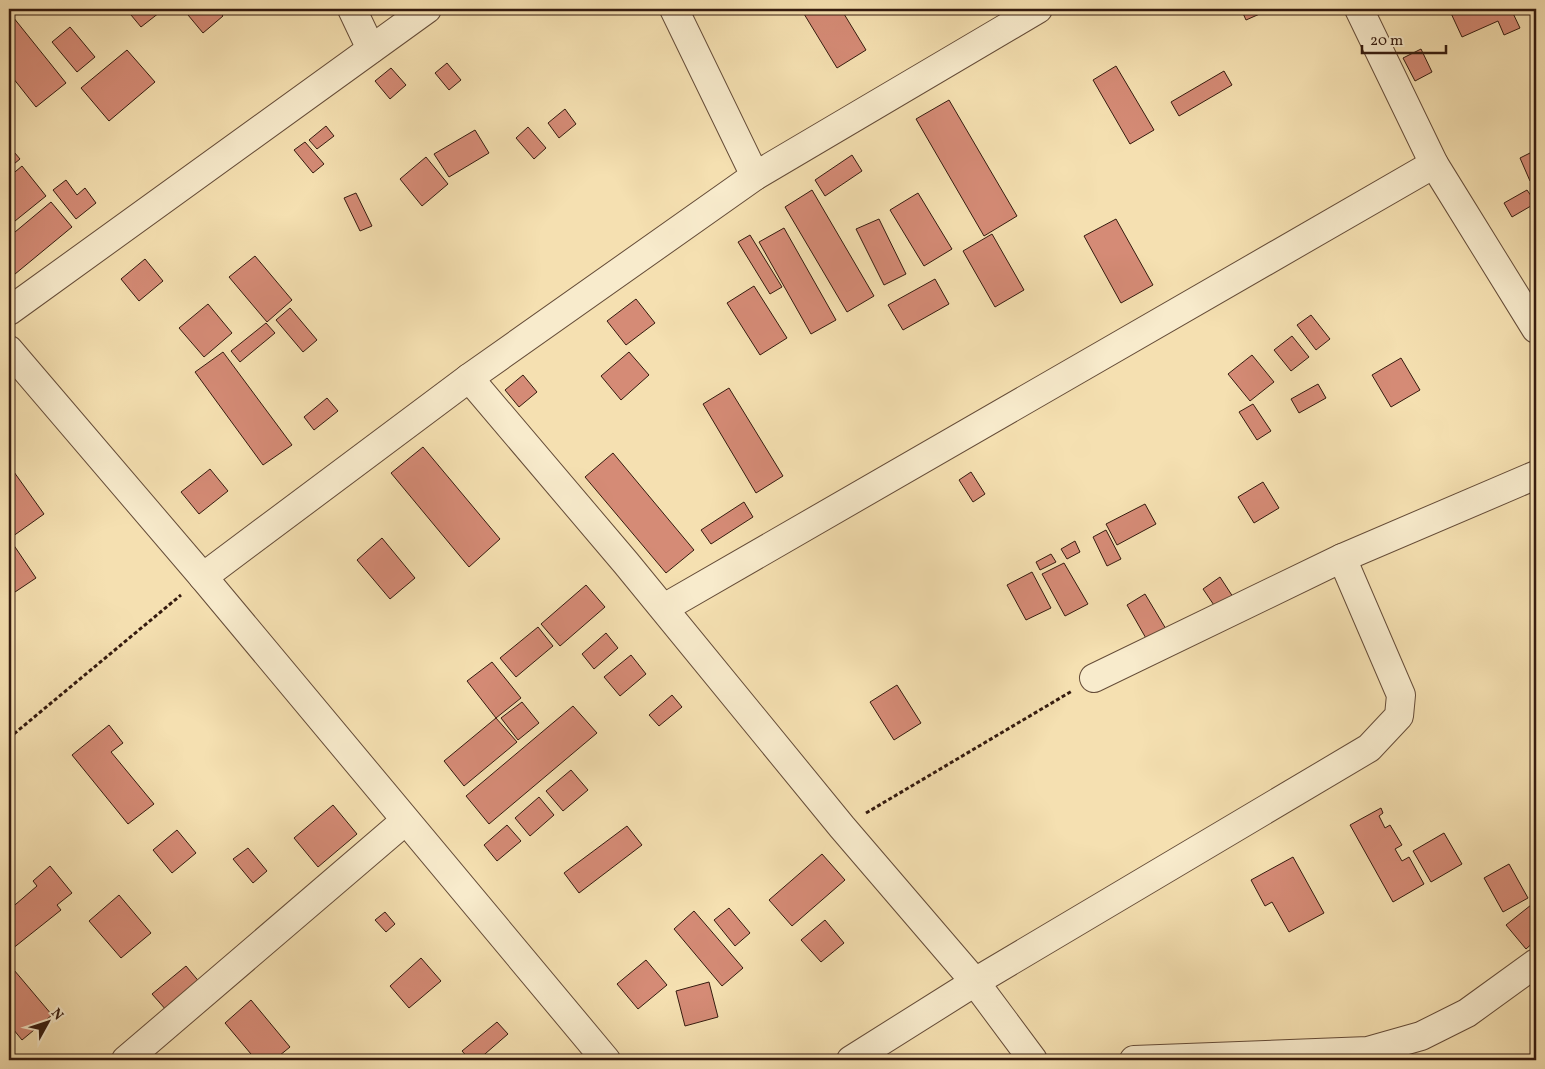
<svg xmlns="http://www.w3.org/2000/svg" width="1545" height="1069" viewBox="0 0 1545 1069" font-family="Vollkorn,serif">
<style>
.building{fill:#d58b76;stroke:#351b0f}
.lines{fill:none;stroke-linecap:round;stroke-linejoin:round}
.minor-casing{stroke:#654c38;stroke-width:30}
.path{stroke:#351b0f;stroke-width:3;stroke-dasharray:4 2.5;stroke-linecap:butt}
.minor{stroke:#f8ebcc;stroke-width:28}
</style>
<rect width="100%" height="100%" fill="#f5e0b1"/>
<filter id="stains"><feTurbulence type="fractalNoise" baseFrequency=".004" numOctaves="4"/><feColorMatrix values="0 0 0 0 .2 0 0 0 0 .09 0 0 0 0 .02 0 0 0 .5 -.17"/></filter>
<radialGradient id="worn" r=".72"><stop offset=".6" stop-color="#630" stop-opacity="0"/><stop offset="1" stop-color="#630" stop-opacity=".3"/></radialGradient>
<g class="building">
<path d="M126 9H164L141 27Z"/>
<path d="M183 9H217L223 16 203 33Z"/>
<path d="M801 9H841L866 50 837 68Z"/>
<path d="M1241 9H1271L1246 20Z"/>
<path d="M1449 9H1511L1520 28 1504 35 1498 21 1462 37Z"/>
<path d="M9 12 66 83 36 107 9 73Z"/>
<path d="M70 27 95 57 77 72 52 42Z"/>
<path d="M1421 49 1432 72 1415 81 1403 58Z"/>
<path d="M127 50 155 82 109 121 81 88Z"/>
<path d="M447 63 461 80 449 90 435 73Z"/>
<path d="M1116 66 1154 130 1130 144 1093 80Z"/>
<path d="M391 68 406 85 390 99 375 81Z"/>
<path d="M1224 71 1232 85 1179 116 1171 102Z"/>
<path d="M949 100 1017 216 984 236 916 119Z"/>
<path d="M565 109 576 124 559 138 548 123Z"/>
<path d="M326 126 334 136 317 149 309 140Z"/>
<path d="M528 127 546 148 534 159 516 138Z"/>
<path d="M475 130 489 153 449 177 434 154Z"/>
<path d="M305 142 324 164 313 173 294 150Z"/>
<path d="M9 146 20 159 9 168Z"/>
<path d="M1536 150V179L1530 181 1520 158Z"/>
<path d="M852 155 862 171 825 196 815 180Z"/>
<path d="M426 157 448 184 422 206 400 179Z"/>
<path d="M22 166 46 196 15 221 9 213V177Z"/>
<path d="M66 180 77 195 85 188 96 203 76 219 53 190Z"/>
<path d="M812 190 874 296 847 312 785 207Z"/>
<path d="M1527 190 1536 203 1512 217 1504 203Z"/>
<path d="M356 193 372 226 360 231 344 198Z"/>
<path d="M918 193 952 249 924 266 890 210Z"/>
<path d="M51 202 72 227 9 279V237Z"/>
<path d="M879 219 906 274 884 285 856 229Z"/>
<path d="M1116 219 1153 285 1121 303 1084 236Z"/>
<path d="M784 228 836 320 811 334 759 242Z"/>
<path d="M992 234 1024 290 995 307 963 251Z"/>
<path d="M750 235 782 287 770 294 738 242Z"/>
<path d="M255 256 292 300 267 322 229 277Z"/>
<path d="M145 259 163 281 139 301 121 279Z"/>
<path d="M935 279 949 304 903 330 888 305Z"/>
<path d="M754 286 787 338 760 355 727 303Z"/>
<path d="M636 299 655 323 626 345 607 321Z"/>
<path d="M208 304 232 333 204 357 179 328Z"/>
<path d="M290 308 317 340 303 352 276 320Z"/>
<path d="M1311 315 1330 339 1316 350 1297 325Z"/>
<path d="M266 323 275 333 240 362 231 351Z"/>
<path d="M1292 336 1309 357 1291 371 1274 350Z"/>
<path d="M223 352 292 445 263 465 195 372Z"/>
<path d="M629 352 649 375 621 400 601 376Z"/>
<path d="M1252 355 1274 382 1250 401 1228 374Z"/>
<path d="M1401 358 1420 390 1391 407 1372 375Z"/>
<path d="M523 375 537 392 519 407 505 390Z"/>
<path d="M1318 384 1326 398 1299 413 1291 399Z"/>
<path d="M729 388 783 476 756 493 703 404Z"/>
<path d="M327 398 338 411 314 430 304 417Z"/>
<path d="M1253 404 1271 431 1257 440 1239 412Z"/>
<path d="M423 447 500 539 469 567 391 473Z"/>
<path d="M613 453 694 550 666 573 585 477Z"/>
<path d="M9 465 44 514 9 539Z"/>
<path d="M210 469 228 491 199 514 181 492Z"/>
<path d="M971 472 985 494 973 502 959 480Z"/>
<path d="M1263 482 1279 508 1254 523 1238 497Z"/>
<path d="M744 502 753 517 711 544 701 530Z"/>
<path d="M1145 504 1156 524 1117 545 1106 524Z"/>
<path d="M1106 530 1121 559 1107 566 1093 537Z"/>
<path d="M382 538 415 578 390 599 357 560Z"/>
<path d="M1075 541 1080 552 1067 559 1061 549Z"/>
<path d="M13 544 36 578 9 596V546Z"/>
<path d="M1051 554 1056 562 1040 570 1036 562Z"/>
<path d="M1064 563 1088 604 1065 616 1042 574Z"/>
<path d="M1032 572 1051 608 1026 620 1007 585Z"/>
<path d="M1220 577 1235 600 1218 611 1203 589Z"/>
<path d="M586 585 605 607 560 646 541 624Z"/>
<path d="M1145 594 1166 629 1147 640 1127 605Z"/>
<path d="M538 627 553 646 516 677 500 658Z"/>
<path d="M606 633 618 648 594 669 582 654Z"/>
<path d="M631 655 646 674 620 696 604 677Z"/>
<path d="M492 662 521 698 496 718 467 681Z"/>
<path d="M897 685 921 723 894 740 870 702Z"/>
<path d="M672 695 682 707 659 726 649 715Z"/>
<path d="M522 702 539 723 518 740 501 718Z"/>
<path d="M573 706 597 733 489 824 466 796Z"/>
<path d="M496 718 517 742 464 786 444 761Z"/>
<path d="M109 725 123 743 111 752 154 804 128 824 72 755Z"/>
<path d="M571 770 588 790 563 811 546 791Z"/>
<path d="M539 797 554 815 530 836 515 818Z"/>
<path d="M333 805 357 834 318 867 294 838Z"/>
<path d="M1381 808 1383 813 1379 816 1385 828 1390 825 1402 845 1395 849 1402 861 1409 857 1424 884 1393 902 1350 825Z"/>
<path d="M507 825 521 841 497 861 484 845Z"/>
<path d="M627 826 642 845 579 893 564 873Z"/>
<path d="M177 830 196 853 172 873 153 850Z"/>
<path d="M1444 833 1462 864 1431 882 1413 851Z"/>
<path d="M248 848 267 871 253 883 233 859Z"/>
<path d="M822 854 845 880 792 926 769 900Z"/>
<path d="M1293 857 1324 913 1289 932 1272 902 1265 906 1251 880Z"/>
<path d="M1509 864 1528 898 1503 912 1484 878Z"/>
<path d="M50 866 72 893 57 905 61 910 12 949 9 945V910L37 886 33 881Z"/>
<path d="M119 895 151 933 121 958 89 921Z"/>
<path d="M1536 901V940L1526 949 1506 925Z"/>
<path d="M729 908 750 933 735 946 714 920Z"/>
<path d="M694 911 743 968 722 986 674 929Z"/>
<path d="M385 912 395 924 386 932 375 920Z"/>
<path d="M825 920 844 943 821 962 801 940Z"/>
<path d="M421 958 441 981 409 1008 390 986Z"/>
<path d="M646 960 667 985 638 1009 617 984Z"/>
<path d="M186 966 201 984 167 1011 152 994Z"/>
<path d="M14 970 52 1015 22 1040 9 1024V975Z"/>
<path d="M709 982 718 1017 685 1026 676 991Z"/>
<path d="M251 1000 290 1047 274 1060H256L225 1023Z"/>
<path d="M497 1022 508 1034 478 1060H470L462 1051Z"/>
</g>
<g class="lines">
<g class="minor-casing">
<g id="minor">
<path d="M352 9 371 49"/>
<path d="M674 9 755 176"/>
<path d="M1359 9 1434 164 1536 329"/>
<path d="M9 311 427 9"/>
<path d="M9 350 203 577 606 1060"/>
<path d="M469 378 626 563 842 827 975 982 1033 1060"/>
<path d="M203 577 469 378 755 176 1038 9"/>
<path d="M664 608 1434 164"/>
<path d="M1094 678 1342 558 1536 475"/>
<path d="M126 1060 405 821"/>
<path d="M851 1060 975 982 1369 748 1399 716 1401 695 1342 558"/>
<path d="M1134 1060 1368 1051 1421 1036 1467 1013 1536 963"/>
</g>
</g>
<g class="path">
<path d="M9 738 181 595"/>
<path d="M866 813 1072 691"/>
</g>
<use href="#minor" class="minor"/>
</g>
<rect width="1545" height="1069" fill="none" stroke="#f5e0b1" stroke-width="30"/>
<rect x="10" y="10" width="1525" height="1049" fill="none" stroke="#351b0f" stroke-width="2.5"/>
<rect x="15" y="15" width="1515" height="1039" fill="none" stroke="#351b0f"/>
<g transform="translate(48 1022) rotate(50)" stroke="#f8ebcc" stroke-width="4" paint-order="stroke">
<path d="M0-4L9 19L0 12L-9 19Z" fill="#351b0f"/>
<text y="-8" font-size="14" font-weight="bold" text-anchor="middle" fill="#351b0f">N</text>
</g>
<path d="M1362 45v8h84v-8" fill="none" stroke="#351b0f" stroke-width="2.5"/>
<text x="1370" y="45" font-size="15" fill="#351b0f" stroke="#f8ebcc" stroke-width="4" paint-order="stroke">20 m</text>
<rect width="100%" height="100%" filter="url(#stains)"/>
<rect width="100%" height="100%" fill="url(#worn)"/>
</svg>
